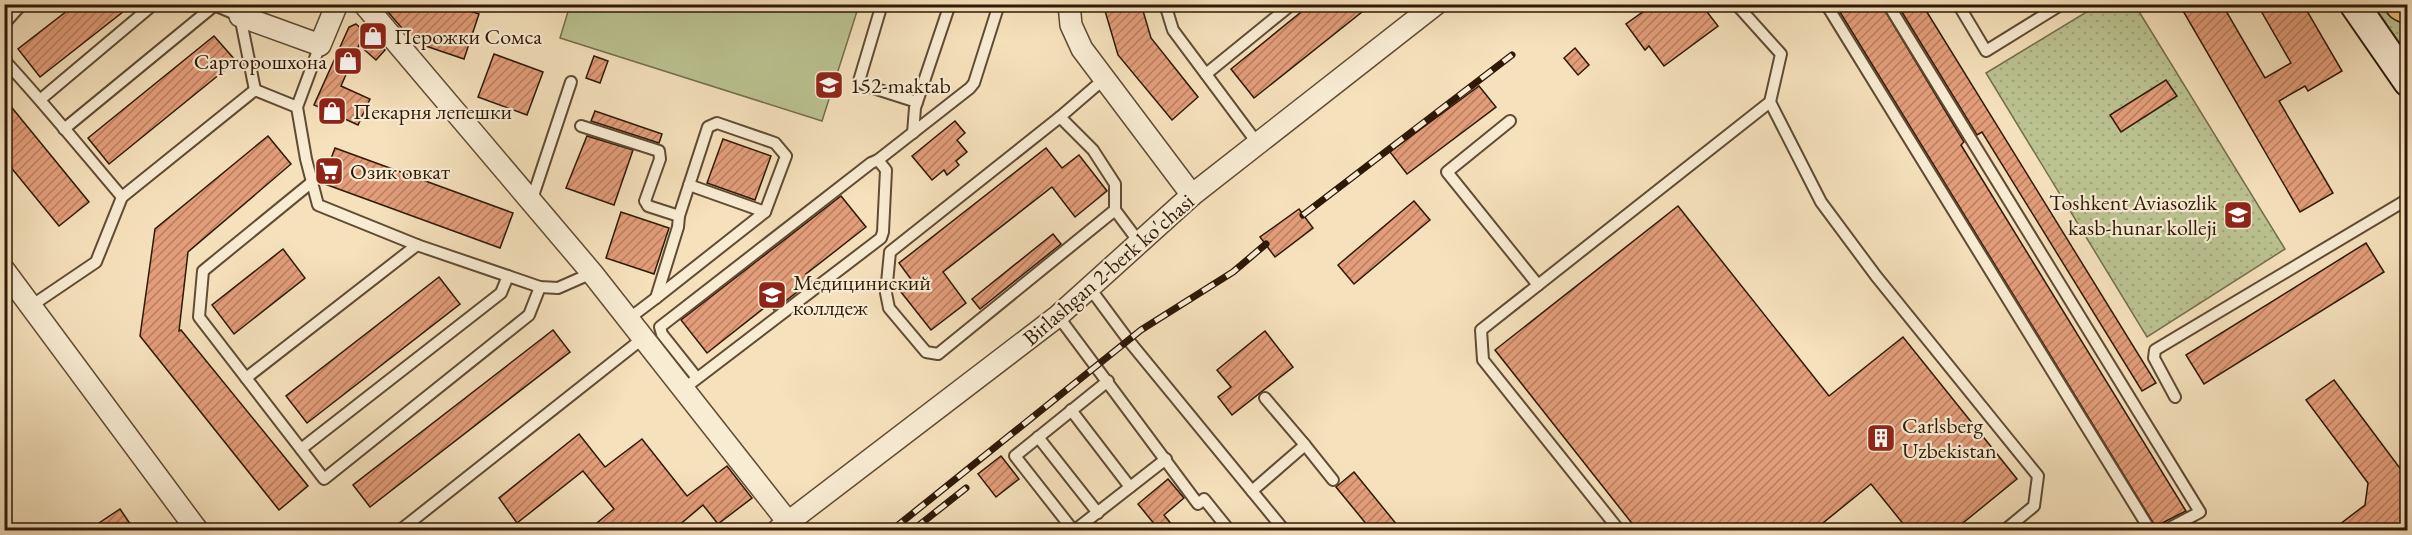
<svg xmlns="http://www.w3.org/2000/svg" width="2412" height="535" viewBox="0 0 2412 535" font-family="'EB Garamond',serif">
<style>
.grass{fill:url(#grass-dots);stroke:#746e4c;stroke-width:1.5}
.pitch{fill:#bbc391;stroke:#746e4c;stroke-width:1.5}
.building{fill:url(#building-hatch);stroke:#2e1907;stroke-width:1.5}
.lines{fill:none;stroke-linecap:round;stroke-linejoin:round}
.service-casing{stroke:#604b34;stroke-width:14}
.minor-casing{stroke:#604b34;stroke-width:24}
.secondary-casing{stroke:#2e1907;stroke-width:32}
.trunk-casing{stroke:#2e1907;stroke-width:36}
.service{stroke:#f8ecd3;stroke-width:10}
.minor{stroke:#f8ecd3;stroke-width:21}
.secondary{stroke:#f8ecd3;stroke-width:28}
.trunk{stroke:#eac07e;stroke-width:33}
.rail-casing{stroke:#2e1907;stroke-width:7}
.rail{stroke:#f8ecd3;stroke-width:4.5;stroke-dasharray:14;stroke-linecap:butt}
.labels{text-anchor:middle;stroke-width:4.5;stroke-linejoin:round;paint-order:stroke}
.poi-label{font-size:22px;fill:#2e1907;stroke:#f8ecd3;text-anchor:start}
.street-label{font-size:22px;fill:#2e1907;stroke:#f8ecd3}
</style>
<defs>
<pattern id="grass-dots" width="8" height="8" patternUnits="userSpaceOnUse" patternTransform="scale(1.5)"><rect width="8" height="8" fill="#bbc391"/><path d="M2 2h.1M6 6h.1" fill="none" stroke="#a1a77c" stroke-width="1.8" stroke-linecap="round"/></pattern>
<pattern id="building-hatch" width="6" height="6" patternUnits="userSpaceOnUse" patternTransform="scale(1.5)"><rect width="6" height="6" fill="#e39d7a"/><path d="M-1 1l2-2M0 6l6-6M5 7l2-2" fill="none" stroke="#b87f62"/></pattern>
</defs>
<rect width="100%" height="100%" fill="#f5e1bc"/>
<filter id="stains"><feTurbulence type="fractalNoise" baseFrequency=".00333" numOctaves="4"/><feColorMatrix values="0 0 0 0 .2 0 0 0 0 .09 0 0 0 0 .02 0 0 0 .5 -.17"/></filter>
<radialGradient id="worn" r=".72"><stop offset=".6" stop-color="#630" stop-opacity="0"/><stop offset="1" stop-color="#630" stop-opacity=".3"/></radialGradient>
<g class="grass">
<path d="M2098 5H2135L2285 249 2147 337 1986 73Z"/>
<path d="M2370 6C2408 19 2407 28 2407 65Z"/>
</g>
<path class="pitch" d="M570 5V4L859 5 822 121 560 38Z"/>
<g class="building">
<path d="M76 4H133L40 77 18 49Z"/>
<path d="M381 4H449L479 14 464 59 414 42Z"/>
<path d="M1103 4H1141L1151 38 1198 97 1172 120 1118 55Z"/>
<path d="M1311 4H1372L1254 98 1231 69Z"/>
<path d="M1654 4H1701L1718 26 1664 66 1649 46 1645 50 1626 24Z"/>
<path d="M1835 4H1881L1964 142 1961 145 2186 511 2162 523 2157 529Z"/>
<path d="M1897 4H1922L2156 383 2142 391 1982 132 1977 135Z"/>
<path d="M2179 4H2222L2265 78 2291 63 2257 4H2303L2342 71 2308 91 2305 86 2279 101 2333 193 2300 212Z"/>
<path d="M356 24 385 50 376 60 359 45 341 86 370 99 358 125 314 105 349 27Z"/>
<path d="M214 36 236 61 109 164 88 138Z"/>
<path d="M1575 48 1589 65 1578 75 1564 58Z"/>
<path d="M494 54 543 72 527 115 478 97Z"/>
<path d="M594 56 608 61 600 83 586 78Z"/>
<path d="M2166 80 2177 96 2121 132 2110 115Z"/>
<path d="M1479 86 1496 107 1407 174 1390 152Z"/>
<path d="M4 98 89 202 59 226 4 159Z"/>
<path d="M595 111 662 134 659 143 591 121Z"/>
<path d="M955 121 965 133 957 140 967 152 956 161 959 165 947 175 944 170 932 180 912 156Z"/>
<path d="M268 136 291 164 188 252 179 331 181 330 308 486 279 510 140 336 155 229Z"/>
<path d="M587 136 633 150 614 205 566 188Z"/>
<path d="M723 139 771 156 755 200 707 183Z"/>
<path d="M335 148 513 213 500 248 322 183Z"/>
<path d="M1046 148 1062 168 1079 155 1107 191 1075 217 1052 187 943 272 966 303 931 330 901 292 913 282 899 263Z"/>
<path d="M841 196 866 227 806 274 811 281 774 310 769 304 707 353 681 320Z"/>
<path d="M1414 201 1430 220 1354 284 1338 265Z"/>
<path d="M1678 206 1829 396 1903 337 2017 479 1953 531H1909L1871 484 1813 531H1638L1495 350Z"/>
<path d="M1299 209 1313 228 1275 257 1260 237Z"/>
<path d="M621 212 669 228 654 274 606 258Z"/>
<path d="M1053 234 1061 244 980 309 972 299Z"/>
<path d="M2366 243 2384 272 2204 384 2186 355Z"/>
<path d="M283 249 305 278 234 334 212 305Z"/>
<path d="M439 277 460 304 307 423 286 396Z"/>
<path d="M553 330 570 352 370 507 353 485Z"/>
<path d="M1265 331 1293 367 1232 415 1218 397 1231 387 1217 370Z"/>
<path d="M2334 380 2408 479V523L2398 531H2331L2365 505 2368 483 2306 400Z"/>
<path d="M579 434 605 467 642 439 687 496 727 466 752 498 718 524 703 505 672 531H661L656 524 647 531H587L614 509 583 471 517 523 499 498Z"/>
<path d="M1001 456 1019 479 996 497 978 474Z"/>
<path d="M1354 472 1402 531H1372L1336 487Z"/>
<path d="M1168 479 1184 498 1164 515 1177 531H1160L1138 504Z"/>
<path d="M120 509 135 531H87Z"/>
</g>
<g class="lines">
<g class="service-casing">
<g id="service">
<path d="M212 4 240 16 255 90"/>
<path d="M882 4 859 81 867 86 917 102"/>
<path d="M1165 4 1173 30 1258 144"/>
<path d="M1826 4 2150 530"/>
<path d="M1888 4 2200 512 2166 530"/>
<path d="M1958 4 1986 51 2062 4"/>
<path d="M4 24 22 4"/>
<path d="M320 45 297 107 306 159 318 205 417 245 540 287 558 288 592 273"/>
<path d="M4 60C45 104 83 151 122 197"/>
<path d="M1206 74 1292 4"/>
<path d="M1104 79 1060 117 1093 150 1115 184V210L1139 242"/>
<path d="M41 99 154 4"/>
<path d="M1770 102 1821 202 1876 276 2038 476 2034 506 2005 530"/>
<path d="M1060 117 890 252 886 293 889 308 926 352 938 354 1115 210"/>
<path d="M1510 121 1447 172 1538 285"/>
<path d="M581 126 659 151 660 159 645 201 648 206 679 216 678 227 656 298 627 320"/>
<path d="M64 129 215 5"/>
<path d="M913 133 915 108 950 4"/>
<path d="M878 160 970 88 974 83 999 4"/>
<path d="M312 182 203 271 199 317 324 479 529 315 540 287"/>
<path d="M689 185 765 212"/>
<path d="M531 202 571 82"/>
<path d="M1089 287 1129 341 1284 530"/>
<path d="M656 298 765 212 786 156 775 143 717 123 708 127 679 216"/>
<path d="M31 306 96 262 122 197 255 90 297 107"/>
<path d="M1058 316 1198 504 1204 499 1229 530"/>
<path d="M246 378 417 245"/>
<path d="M682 390 881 238 883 232 886 170 878 160 871 163 660 327 662 334 697 378"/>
<path d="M2175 397 2154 358 2155 350 2408 199"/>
<path d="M1071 410 1130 487"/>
<path d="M1038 437 1098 513"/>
<path d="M1305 445 1333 480"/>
<path d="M301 449 501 293 508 276"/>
<path d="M1252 491 1305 445 1265 398"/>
<path d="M403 528 642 339"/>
<path d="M1073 530 1015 456 1108 381"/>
<path d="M1075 530 1166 459"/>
<path d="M1619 530 1483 360 1481 330 1770 102 1781 54 1736 4"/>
</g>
</g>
<g class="minor-casing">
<g id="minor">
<path d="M244 4 240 16 320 45 337 4"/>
<path d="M364 4 592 273 788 522"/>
<path d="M1069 4 1071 25 1082 49 1192 195"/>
<path d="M4 270 197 530"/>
<path d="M778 530 1058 316 1192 195 1436 4"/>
</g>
</g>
<g class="secondary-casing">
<path id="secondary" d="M2354 4 2408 82"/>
</g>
<g class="trunk-casing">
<path id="trunk" d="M2402 4 2408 7"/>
</g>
<use href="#service" class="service"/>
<use href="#minor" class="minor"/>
<use href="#secondary" class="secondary"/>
<use href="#trunk" class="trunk"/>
<g class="rail-casing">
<g id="rail">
<path d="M1303 215 1512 55"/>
<path d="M892 530 1141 330 1233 272 1266 244"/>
<path d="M913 530 966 488"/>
</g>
</g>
<use href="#rail" class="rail"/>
</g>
<defs>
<g id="shop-square" transform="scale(1.5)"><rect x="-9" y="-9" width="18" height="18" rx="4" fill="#8f2418" stroke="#f8ecd3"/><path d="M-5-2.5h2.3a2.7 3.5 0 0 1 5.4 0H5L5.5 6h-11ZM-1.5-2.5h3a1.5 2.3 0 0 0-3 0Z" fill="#fff"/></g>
<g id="school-square" transform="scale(1.5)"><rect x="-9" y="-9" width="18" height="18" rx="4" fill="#8f2418" stroke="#f8ecd3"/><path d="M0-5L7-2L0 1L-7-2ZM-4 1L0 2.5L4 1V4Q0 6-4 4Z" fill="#fff"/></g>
<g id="supermarket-square" transform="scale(1.5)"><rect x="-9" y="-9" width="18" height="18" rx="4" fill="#8f2418" stroke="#f8ecd3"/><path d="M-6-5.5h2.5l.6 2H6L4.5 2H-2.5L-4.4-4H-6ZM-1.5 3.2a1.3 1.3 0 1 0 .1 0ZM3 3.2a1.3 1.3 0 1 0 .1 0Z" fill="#fff"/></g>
<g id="university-square" transform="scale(1.5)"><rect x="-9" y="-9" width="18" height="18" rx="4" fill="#8f2418" stroke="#f8ecd3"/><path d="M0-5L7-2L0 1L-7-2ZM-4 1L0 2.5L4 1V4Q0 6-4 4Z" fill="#fff"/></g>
<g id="building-square" transform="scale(1.5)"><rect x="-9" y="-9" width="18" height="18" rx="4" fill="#8f2418" stroke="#f8ecd3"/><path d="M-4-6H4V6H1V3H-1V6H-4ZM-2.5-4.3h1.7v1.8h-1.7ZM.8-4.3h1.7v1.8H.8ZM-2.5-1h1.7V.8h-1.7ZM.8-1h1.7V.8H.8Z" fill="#fff"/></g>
</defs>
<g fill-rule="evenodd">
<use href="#shop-square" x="373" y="36"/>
<use href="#shop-square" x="348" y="61"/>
<use href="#school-square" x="829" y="85"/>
<use href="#shop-square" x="332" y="111"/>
<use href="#supermarket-square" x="329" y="171"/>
<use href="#university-square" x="2238" y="215"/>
<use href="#university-square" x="772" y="295"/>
<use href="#building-square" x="1881" y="438"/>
</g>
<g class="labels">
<g class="poi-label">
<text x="394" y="44">Перожки Сомса</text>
<text x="327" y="69" text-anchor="end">Сарторошхона</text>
<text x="850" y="93">152-maktab</text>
<text x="353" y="119">Пекарня лепешки</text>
<text x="350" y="179">Озик овкат</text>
<text x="2217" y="210" text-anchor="end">Toshkent Aviasozlik<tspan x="2217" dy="25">kasb-hunar kolleji</tspan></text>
<text x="793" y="290">Медициниский<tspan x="793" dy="25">коллдеж</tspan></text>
<text x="1902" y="433">Carlsberg<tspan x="1902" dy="25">Uzbekistan</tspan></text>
</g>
<g class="street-label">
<text transform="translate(1108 269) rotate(-41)" y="8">Birlashgan 2-berk ko'chasi</text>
</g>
</g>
<rect width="2412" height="535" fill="none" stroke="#f5e1bc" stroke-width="24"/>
<rect x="6" y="6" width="2400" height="523" fill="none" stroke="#2e1907" stroke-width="3"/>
<rect x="12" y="12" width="2388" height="511" fill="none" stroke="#2e1907" stroke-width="1.5"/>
<rect width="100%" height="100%" filter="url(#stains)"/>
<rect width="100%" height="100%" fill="url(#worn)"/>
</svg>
